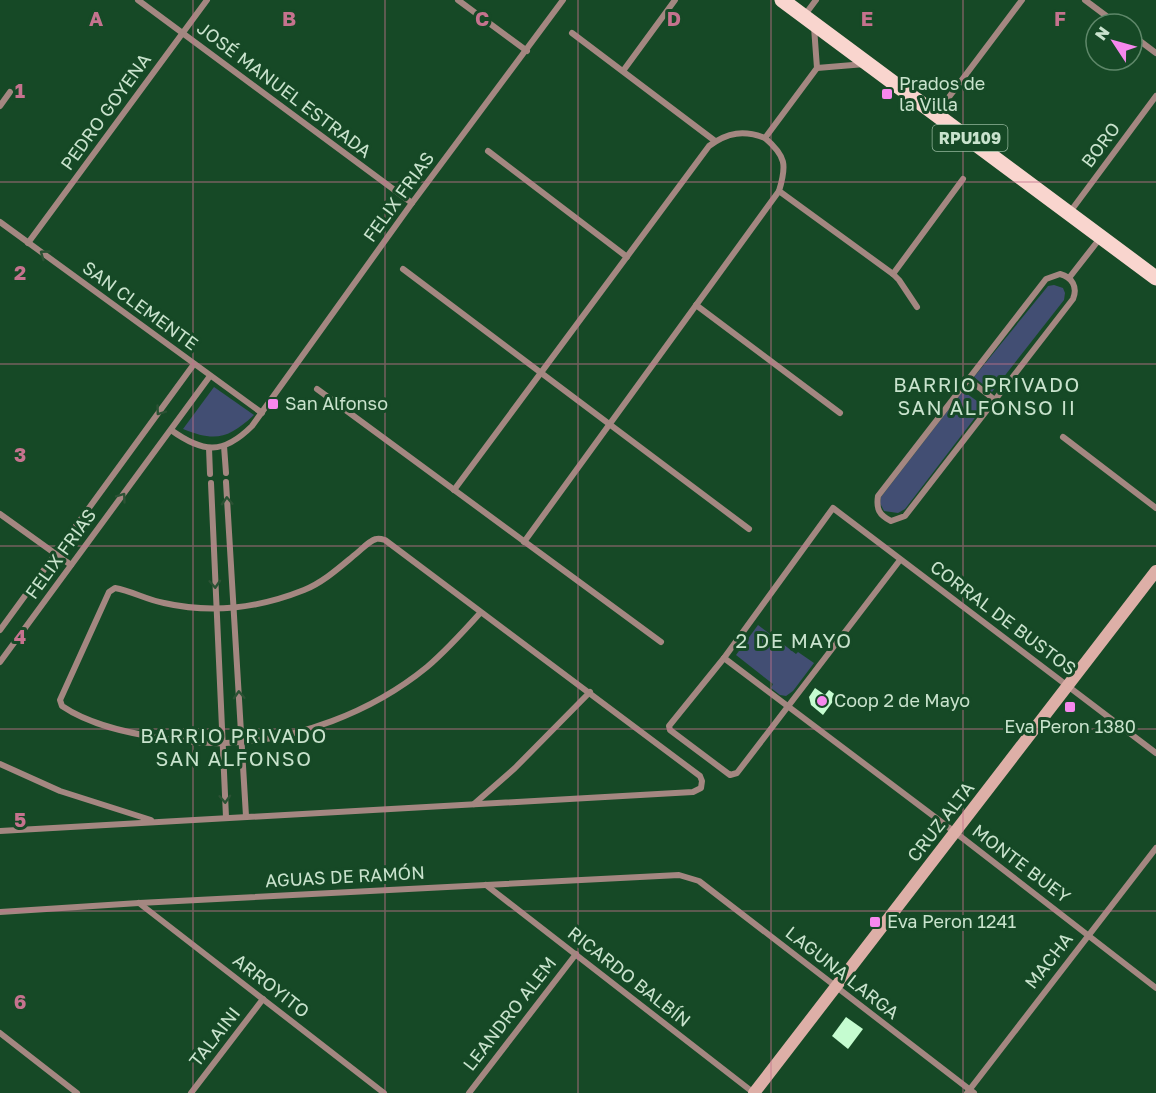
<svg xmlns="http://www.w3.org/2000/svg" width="1156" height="1093" viewBox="0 0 1156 1093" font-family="'Golos Text',sans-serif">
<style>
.green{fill:#424e73}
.building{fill:#c5fcd0}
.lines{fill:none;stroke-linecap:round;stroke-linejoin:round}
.minor{stroke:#a48781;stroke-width:6}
.secondary{stroke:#ddafa7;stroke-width:12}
.primary{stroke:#f9d5ce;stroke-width:15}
.oneway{stroke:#2b5234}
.grid{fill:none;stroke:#c5738e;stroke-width:1.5;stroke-opacity:0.55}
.poi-dot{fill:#f688ed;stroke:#164926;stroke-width:2}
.labels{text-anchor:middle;stroke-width:6;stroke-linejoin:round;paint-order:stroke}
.shield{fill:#164926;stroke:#93b59b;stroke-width:1.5}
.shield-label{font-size:16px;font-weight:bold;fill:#c9e3cd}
.poi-label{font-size:18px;fill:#c9e3cd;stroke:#164926;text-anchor:start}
.street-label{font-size:18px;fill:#c9e3cd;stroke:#164926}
.neighbourhood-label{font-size:20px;letter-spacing:1.5px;fill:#c9e3cd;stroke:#164926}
.grid-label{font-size:20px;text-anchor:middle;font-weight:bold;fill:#c5738e;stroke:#164926;stroke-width:6;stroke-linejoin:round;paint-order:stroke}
</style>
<rect width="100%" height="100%" fill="#164926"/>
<g class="green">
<path d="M1054 285 1063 288 1065 293 1064 300 992 392 974 377 1048 286Z"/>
<path d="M214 387 254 415C228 439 215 442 183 429Z"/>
<path d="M963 391 984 406 905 509 898 513 884 511 880 503 881 497Z"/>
<path d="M758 625 796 654 798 652 814 663 793 691 786 696 780 695 771 688 773 684 736 655Z"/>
</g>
<g class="building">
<path d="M815 688 825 695 829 690 837 696 823 715 811 705 809 697Z"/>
<path d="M846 1017 863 1029 848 1049 832 1036Z"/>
</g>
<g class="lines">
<g class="minor">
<path d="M138 0 412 203"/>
<path d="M458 0 527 51"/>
<path d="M1085 0 1117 24"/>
<path d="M804 16 816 0"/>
<path d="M814 27 817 68 765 138C786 156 787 165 779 191L893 274 899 280 917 307"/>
<path d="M572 33 715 141"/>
<path d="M1132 35 1156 53"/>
<path d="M817 68 865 64"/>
<path d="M623 71 675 0"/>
<path d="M0 106 10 92"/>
<path d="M937 113 1022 0"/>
<path d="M488 151 627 257"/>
<path d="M1070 212 1156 96"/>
<path d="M0 222 262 413"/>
<path d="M28 243 207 0"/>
<path d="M403 269 749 529"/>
<path d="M893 274 963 179"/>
<path d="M1060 274C1072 277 1078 287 1073 299L905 516 891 521C879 515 876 509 878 496L1046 279Z"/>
<path d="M1069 278 1101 237"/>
<path d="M696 305 840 413"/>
<path d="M968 379 995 400"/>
<path d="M317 389 661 642"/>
<path d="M171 430C203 453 223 455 252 426L412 203 563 0"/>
<path d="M1063 437 1156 508"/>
<path d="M224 446 226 473"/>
<path d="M209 448 210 474"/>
<path d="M226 482 246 816"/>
<path d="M211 483 226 817"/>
<path d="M454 490 709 146C728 132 744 130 765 138"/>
<path d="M0 514 71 565"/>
<path d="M524 542 779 191"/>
<path d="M900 560 737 773 730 775 670 730 669 726 724 658 833 508 1156 753"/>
<path d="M0 630 194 364"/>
<path d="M724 658 956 833 1156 988"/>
<path d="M0 662 210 376"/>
<path d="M0 764 60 791 151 820"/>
<path d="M474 804 515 768 590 692"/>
<path d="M0 831 693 792 701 788 702 781 700 776 385 540C382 539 379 538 376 539 369 541 362 549 357 553 341 566 324 582 304 590 259 608 212 614 164 603 147 600 132 591 115 588L109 592 60 700 62 706C90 725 128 733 161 738 182 741 203 744 225 743 296 741 372 712 427 667 447 650 464 631 481 612"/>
<path d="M486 885 754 1093"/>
<path d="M139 903 384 1093"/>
<path d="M0 912 139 903 679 875 699 881 974 1093"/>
<path d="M0 1033 77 1093"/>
<path d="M191 1093 263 999"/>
<path d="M469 1093 576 954"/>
<path d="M967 1093 1156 848"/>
</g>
<path class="secondary" d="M754 1093 1156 571"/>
<path class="primary" d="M782 0 1156 278"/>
</g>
<defs><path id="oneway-chevron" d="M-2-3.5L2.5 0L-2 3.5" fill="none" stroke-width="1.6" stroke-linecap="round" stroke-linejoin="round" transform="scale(1.5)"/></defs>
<g class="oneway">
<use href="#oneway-chevron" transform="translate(44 254) rotate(-144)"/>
<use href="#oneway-chevron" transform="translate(160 411) rotate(126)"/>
<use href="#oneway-chevron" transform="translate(122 497) rotate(-54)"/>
<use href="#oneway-chevron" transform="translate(227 501) rotate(-93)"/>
<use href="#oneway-chevron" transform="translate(215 584) rotate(87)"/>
<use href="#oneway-chevron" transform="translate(239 695) rotate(-93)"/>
<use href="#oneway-chevron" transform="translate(225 799) rotate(87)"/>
</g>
<path class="grid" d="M193 0V1093M385 0V1093M578 0V1093M771 0V1093M963 0V1093M0 182H1156M0 364H1156M0 546H1156M0 729H1156M0 911H1156"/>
<g class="poi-dot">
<rect x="881" y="88" width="12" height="12" rx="3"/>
<rect x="267" y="398" width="12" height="12" rx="3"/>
<circle cx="822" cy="701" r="6"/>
<rect x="1064" y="701" width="12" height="12" rx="3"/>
<rect x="869" y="916" width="12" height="12" rx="3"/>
</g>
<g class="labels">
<rect class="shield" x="932.5" y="125" width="75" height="26" rx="4.5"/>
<g class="shield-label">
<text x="970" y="144">RPU109</text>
</g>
<g class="poi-label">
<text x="899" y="90">Prados de<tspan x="899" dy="21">la Villa</tspan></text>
<text x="285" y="410">San Alfonso</text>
<text x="834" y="707">Coop 2 de Mayo</text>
<text x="1070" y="733" text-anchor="middle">Eva Peron 1380</text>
<text x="887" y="928">Eva Peron 1241</text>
</g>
<g class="street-label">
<text transform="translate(284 90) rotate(37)" y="6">JOSÉ MANUEL ESTRADA</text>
<text transform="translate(106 112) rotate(-54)" y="6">PEDRO GOYENA</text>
<text transform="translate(1101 145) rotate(-53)" y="6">BORO</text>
<text transform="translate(399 197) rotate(-54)" y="6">FELIX FRIAS</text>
<text transform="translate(140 306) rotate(36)" y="6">SAN CLEMENTE</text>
<text transform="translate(61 554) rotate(-54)" y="6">FELIX FRIAS</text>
<text transform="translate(1003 618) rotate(37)" y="6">CORRAL DE BUSTOS</text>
<text transform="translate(941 822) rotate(-52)" y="6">CRUZ ALTA</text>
<text transform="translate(1021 864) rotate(37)" y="6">MONTE BUEY</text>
<text transform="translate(345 877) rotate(-3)" y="6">AGUAS DE RAMÓN</text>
<text transform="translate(1049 961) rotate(-52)" y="6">MACHA</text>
<text transform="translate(842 973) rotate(38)" y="6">LAGUNA LARGA</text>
<text transform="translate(629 977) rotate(38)" y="6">RICARDO BALBÍN</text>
<text transform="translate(271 986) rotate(38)" y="6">ARROYITO</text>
<text transform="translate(510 1014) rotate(-52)" y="6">LEANDRO ALEM</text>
<text transform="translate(215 1037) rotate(-52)" y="6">TALAINI</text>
</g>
<g class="neighbourhood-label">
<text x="987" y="392">BARRIO PRIVADO<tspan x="987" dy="23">SAN ALFONSO II</tspan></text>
<text x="794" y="648">2 DE MAYO</text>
<text x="234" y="743">BARRIO PRIVADO<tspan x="234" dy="23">SAN ALFONSO</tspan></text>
</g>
</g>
<g class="grid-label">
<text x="96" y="26">A</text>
<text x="289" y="26">B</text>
<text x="482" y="26">C</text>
<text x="674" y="26">D</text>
<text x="867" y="26">E</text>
<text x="1060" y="26">F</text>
<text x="20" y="98">1</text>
<text x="20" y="280">2</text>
<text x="20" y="462">3</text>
<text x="20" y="644">4</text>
<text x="20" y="827">5</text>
<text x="20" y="1009">6</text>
</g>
<g transform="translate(1114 42) rotate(306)"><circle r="28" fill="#164926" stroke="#5e8769" stroke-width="1.5"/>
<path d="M0-4.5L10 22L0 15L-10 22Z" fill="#f688ed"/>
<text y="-9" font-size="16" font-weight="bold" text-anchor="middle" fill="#c9e3cd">N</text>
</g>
</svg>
